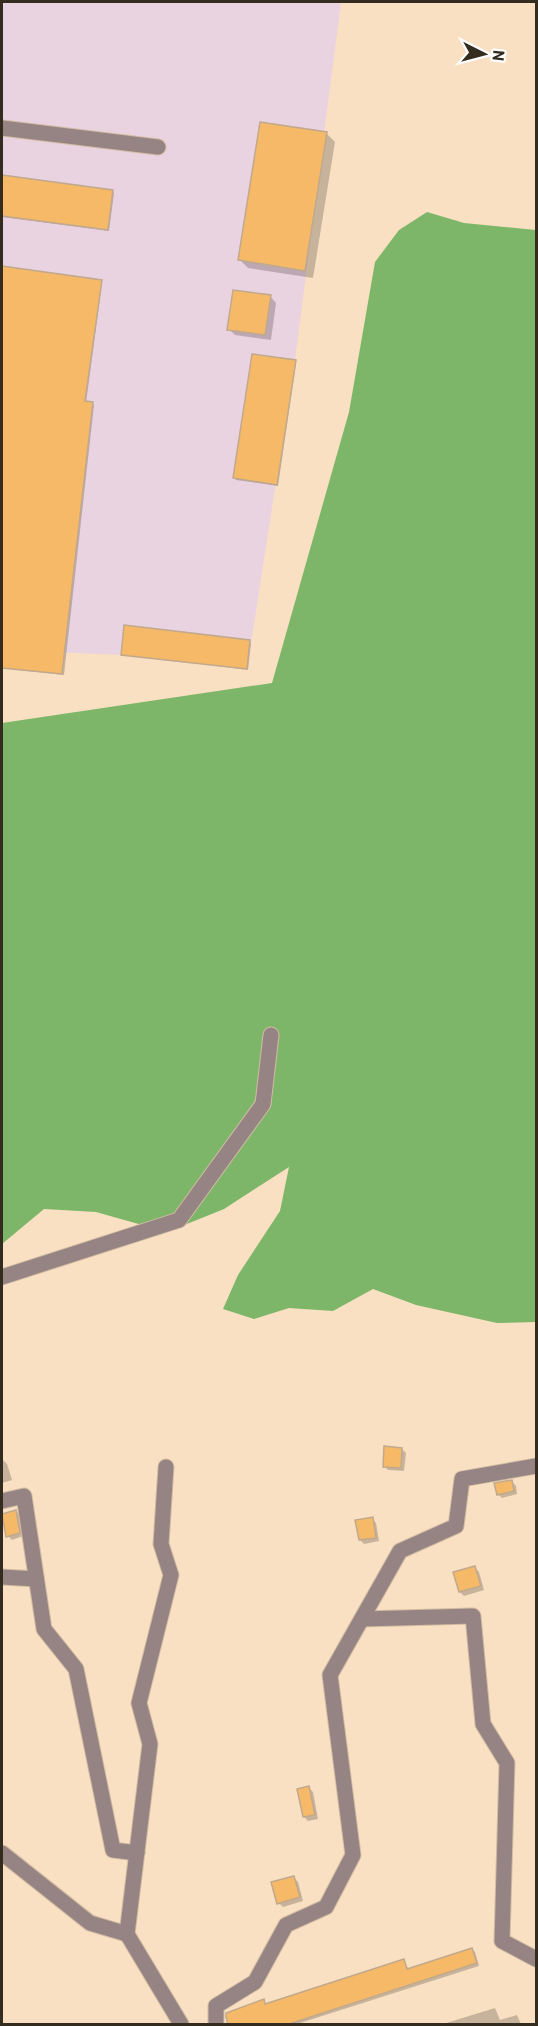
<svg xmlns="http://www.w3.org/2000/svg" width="538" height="2026" viewBox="0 0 538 2026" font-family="Barlow,sans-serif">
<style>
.industrial{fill:#ead3e0}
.forest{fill:#7db669}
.shadow{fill:#0003}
.building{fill:#f6b967;stroke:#c1a98d;stroke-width:1.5}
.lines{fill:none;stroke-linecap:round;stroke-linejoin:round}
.minor-casing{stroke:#d2bca2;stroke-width:17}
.minor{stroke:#968484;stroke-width:15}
</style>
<rect width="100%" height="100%" fill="#f9e0c2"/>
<path class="industrial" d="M2 2H341L295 360 247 669 121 655 2 650Z"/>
<path class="forest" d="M427 212 464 223 536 230V1322L497 1323 416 1305 373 1289 333 1311 289 1308 254 1319 223 1309 238 1275 280 1211 289 1167 224 1209 167 1232 96 1212 44 1209 2 1244V723L272 683 349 412 375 262 399 230Z"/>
<g class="shadow">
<path d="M326 133 335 142 313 278 248 268 240 260Z"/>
<path d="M2 177 112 191 114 193 109 231 2 217Z"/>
<path d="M2 268 102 283 86 403 94 405 64 675 2 668Z"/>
<path d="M270 296 276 303 271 340 235 335 229 329Z"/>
<path d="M295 362 296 363 278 486 236 480 234 478Z"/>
<path d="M249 641 251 643 248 670 122 654Z"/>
<path d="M402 1449 406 1453 404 1471 388 1470 384 1466Z"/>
<path d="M3 1460 7 1464 12 1480 2 1483V1461Z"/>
<path d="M512 1482 516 1486 517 1494 502 1498 498 1494Z"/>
<path d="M16 1511 20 1515 23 1536 12 1540 8 1536 2 1516Z"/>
<path d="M372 1519 376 1523 379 1541 364 1544 360 1540Z"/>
<path d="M475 1568 479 1572 484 1590 464 1596 460 1592 455 1573Z"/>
<path d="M309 1788 313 1792 318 1819 308 1821 304 1817Z"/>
<path d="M294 1878 298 1882 303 1901 283 1907 279 1903Z"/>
<path d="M472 1949 475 1952 479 1966 297 2024H231L263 2001 266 2004 404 1961 409 1970Z"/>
<path d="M495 2008 500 2020 517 2015 521 2024H443Z"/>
</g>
<g class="building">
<path d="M260 122 327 132 305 271 238 260Z"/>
<path d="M2 175 113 190 108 230 2 216Z"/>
<path d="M2 266 102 280 85 401 93 402 62 674 2 668Z"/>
<path d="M233 290 271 295 265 335 227 330Z"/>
<path d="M252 354 296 360 277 485 233 478Z"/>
<path d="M124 625 250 640 247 669 121 655Z"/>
<path d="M384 1446 402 1448 401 1468 383 1467Z"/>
<path d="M512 1480 514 1491 497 1495 494 1483Z"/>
<path d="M16 1510 20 1533 6 1537 2 1514Z"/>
<path d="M373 1517 376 1538 359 1540 355 1520Z"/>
<path d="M475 1566 481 1586 459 1592 453 1572Z"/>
<path d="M309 1786 315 1815 303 1817 297 1789Z"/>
<path d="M294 1876 300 1897 277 1904 271 1882Z"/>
<path d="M472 1948 477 1963 286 2025H228L226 2017V2013L264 1999 265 2004 404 1959 407 1969Z"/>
</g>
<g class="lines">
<g class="minor-casing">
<g id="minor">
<path d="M2 128 158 147"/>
<path d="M2 1277 179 1220 263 1104 271 1035"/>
<path d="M166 1467 161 1544 171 1575 139 1703 150 1744 127 1934 181 2024"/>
<path d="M2 1501 24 1496 44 1629 76 1669 113 1850 137 1853"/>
<path d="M2 1577 36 1579"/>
<path d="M362 1619 473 1616 483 1724 507 1763 502 1941 536 1959"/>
<path d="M2 1853 90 1923 127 1934"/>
<path d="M216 2024V2006L255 1982 286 1925 326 1907 353 1855 330 1675 400 1551 456 1526 462 1479 536 1466"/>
</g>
</g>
<use href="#minor" class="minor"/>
</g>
<rect width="538" height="2026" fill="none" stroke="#352c20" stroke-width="6"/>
<g transform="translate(484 54) rotate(96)" stroke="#ffffff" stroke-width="4.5" paint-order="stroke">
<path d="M0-4.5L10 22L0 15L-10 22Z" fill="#352c20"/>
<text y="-9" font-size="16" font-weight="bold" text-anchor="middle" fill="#352c20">N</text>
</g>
</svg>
